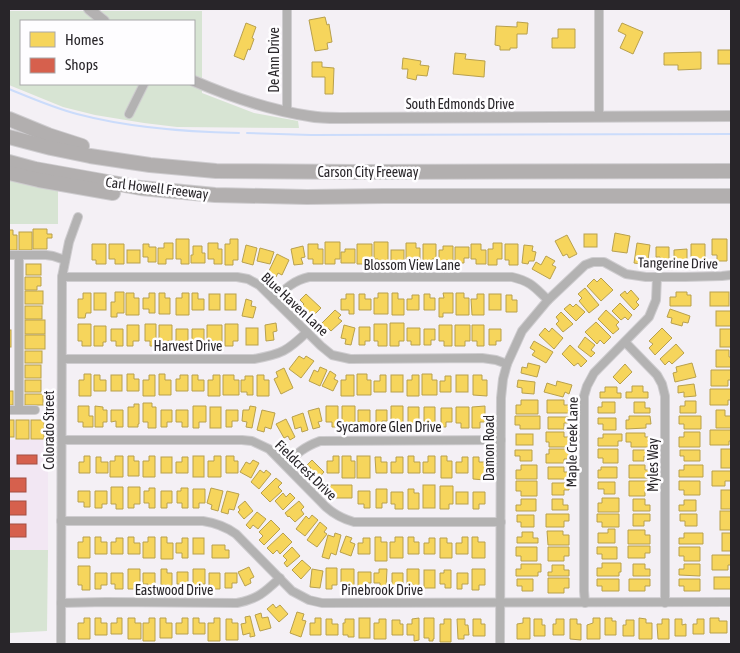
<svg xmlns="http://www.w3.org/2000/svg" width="740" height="653" viewBox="0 0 740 653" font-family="'Asap Condensed',sans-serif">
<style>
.commercial{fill:#f2e7f3}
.green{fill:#d7e4d3;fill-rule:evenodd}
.homes{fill:#f6d55c;stroke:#b8a04d}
.shops{fill:#d6604d;stroke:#a24e42}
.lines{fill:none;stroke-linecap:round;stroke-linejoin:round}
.stream{stroke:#cbdcfb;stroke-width:2}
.street-casing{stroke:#cecccf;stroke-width:10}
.secondary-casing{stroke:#cecccf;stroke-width:12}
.highway-casing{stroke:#cecccf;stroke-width:16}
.street{stroke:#b3b2b2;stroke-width:8}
.secondary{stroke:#b3b1b1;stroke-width:10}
.highway{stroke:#b2afaf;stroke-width:14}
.labels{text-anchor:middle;stroke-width:5;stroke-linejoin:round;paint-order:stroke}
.street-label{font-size:14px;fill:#282529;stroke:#fefdff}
</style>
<rect width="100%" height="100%" fill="#f4f0f5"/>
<rect class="commercial" x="9" y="440" width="39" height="110"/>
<g class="green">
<path d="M9 11H202V93L254 113 298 121 299 128 177 127 144 123 95 115 63 107 9 85ZM21 21H194V84H21Z"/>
<path d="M9 180 58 191V224H9Z"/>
<path d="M9 550H48L47 631 9 633Z"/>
</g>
<g class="homes">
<path d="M325 17 327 25 329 24 332 42 327 43 328 49 315 51 309 20Z"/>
<path d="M517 22 528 23 527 34H517V48H510V50H500V46L495 45 496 26 517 27Z"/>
<path d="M246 23 256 27 252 38 254 39 250 50 248 49 244 60 234 56Z"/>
<path d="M622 23 643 32 633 54 620 48 626 35 618 31Z"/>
<path d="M558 29H575V48H552V38H558Z"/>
<rect x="718" y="50" width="13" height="14"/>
<path d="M701 52V69L678 70V65H664V53Z"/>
<path d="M455 53 466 54 465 59 485 61 484 77 453 74Z"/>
<path d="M403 58 421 61 420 65 429 66 427 76 417 75 416 80 407 78 408 69H402Z"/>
<path d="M312 62H322V67L334 68 333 94H325V77H312Z"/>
<path d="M33 229H47V234H52V238H47V249H33Z"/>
<path d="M9 230H13V235H17V250H9Z"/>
<rect x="19" y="232" width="13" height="18"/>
<path d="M615 233 630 236 627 253 612 251Z"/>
<rect x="584" y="234" width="13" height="13"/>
<path d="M567 235 577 254 569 258 567 254 563 256 555 241Z"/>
<path d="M176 239H189V264H181V259H176Z"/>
<path d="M230 239H238V260H233V265H225V244H230Z"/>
<path d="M712 239H727V261H717V255H712Z"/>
<path d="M325 242H340V259H335V264H325Z"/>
<path d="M374 242H388V264H378V259H374Z"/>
<path d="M164 243H173V259H166V264H158V248H164Z"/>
<path d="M208 243H218V249H222V264H214V259H208Z"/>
<path d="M406 243H416V248H420V264H411V259H406Z"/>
<path d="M493 243H502V259H497V265H488V249H493Z"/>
<path d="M637 243 650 245 648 260H642L641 264 634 263Z"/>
<path d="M92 244H106V264H96V260H92Z"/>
<path d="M109 244H124V264H115V259H109Z"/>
<path d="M143 244H149V247H156V262H148V257H143Z"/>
<path d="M308 244H318V249H323V264H313V259H308Z"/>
<path d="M357 244H372V259H367V264H357Z"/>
<path d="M423 244H436V259H432V264H423Z"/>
<path d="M471 244H481V250H486V264H476V259H471Z"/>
<path d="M505 244H518V265H509V260H505Z"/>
<path d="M691 244H705V264H696V259H691Z"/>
<path d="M246 245 257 248 253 265 242 262Z"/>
<path d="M524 245 533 246 532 251 536 252 534 261H529L528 264 522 263Z"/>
<path d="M193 246H202V253H205V263H191V255H193Z"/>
<path d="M303 246 305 257 301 258 303 264 294 265 291 249Z"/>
<path d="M443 246H453V263H439V250H443Z"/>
<path d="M455 247H469V258H464V263H455Z"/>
<path d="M656 247H669V262H660V257H656Z"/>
<path d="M260 248 274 252 270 264 257 261Z"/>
<path d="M345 249H355V263H341V252H345Z"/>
<path d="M687 249V262H674V250Z"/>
<rect x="127" y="250" width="13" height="13"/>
<rect x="391" y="250" width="13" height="12"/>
<path d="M277 254 289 260 282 275 278 273 276 277 268 273Z"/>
<path d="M546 256 555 261 552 265 556 267 550 279 532 269 536 262 541 265Z"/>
<rect x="26" y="264" width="15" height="11"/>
<path d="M25 277H41V286H37V290H25Z"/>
<path d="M601 278 613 290 601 301 587 286 594 279 597 282Z"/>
<path d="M585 288 599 305 589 313 579 301 582 298 578 294Z"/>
<path d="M631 290 639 299 636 302 639 305 634 310 620 295 625 291 627 294Z"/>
<rect x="25" y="291" width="18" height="13"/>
<path d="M115 292H124V313H117V317H111V302H115Z"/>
<path d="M676 292H687V295H691V306H670V297H676Z"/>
<rect x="710" y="292" width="19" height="14"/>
<path d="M83 293H91V313H86L85 318H78V299H83Z"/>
<rect x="94" y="293" width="12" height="17"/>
<path d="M126 293H134V298H139V315H126Z"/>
<path d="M149 293H155V313H149V309H143V298H149Z"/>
<path d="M159 293H165V298H170V314H159Z"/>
<path d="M182 293H189V315H176V298H182Z"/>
<path d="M192 293H198V299H204V310H192Z"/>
<path d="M378 293H388V314H374V298H378Z"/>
<path d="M392 293H398V299H404V315H392Z"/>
<path d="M443 293H453V313H443V317H439V298H444Z"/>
<path d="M456 293H464V298H469V315H456Z"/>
<rect x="209" y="294" width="11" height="16"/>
<rect x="225" y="294" width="11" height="16"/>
<path d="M306 294 321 308 311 318 300 308 304 304 300 300Z"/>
<path d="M346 294H354V314H349V310H341V299H346Z"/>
<path d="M359 294H365V299H371V310H359Z"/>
<path d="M424 294H430V298H435V310H424Z"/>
<path d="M477 294H484V315H472L471 299H477Z"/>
<rect x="489" y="294" width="12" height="16"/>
<path d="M412 295H419V310H407V299H412Z"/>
<path d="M506 295H512V300H517V312H506Z"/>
<path d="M246 299 252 301 251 306 256 307 253 318 242 316Z"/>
<path d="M620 303 632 315 628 320 625 317 621 320 612 311Z"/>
<path d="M570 304 573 307 576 304 585 312 576 321 564 309Z"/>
<rect x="25" y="306" width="17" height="13"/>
<path d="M670 309 690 316 688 323 683 322 682 326 671 323 672 318 667 317Z"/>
<path d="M335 310 341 315 338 318 342 321 331 331 328 328 324 331 319 326Z"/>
<path d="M606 310 619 322 616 325 619 329 613 334 598 319Z"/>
<rect x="716" y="311" width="15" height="15"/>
<path d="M561 312 573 324 563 332 556 324 559 321 556 317Z"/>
<rect x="25" y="320" width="20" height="14"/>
<path d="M596 322 611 337 604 344 600 340 597 344 585 332Z"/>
<path d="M276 323 277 331 273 332 274 340 266 341 265 325Z"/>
<path d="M390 323H404V341H399V346H390Z"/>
<path d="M78 324H91V346H82V341H78Z"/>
<path d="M145 324H156V346H150V341H145Z"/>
<path d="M225 324H238V341H233V346H225Z"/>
<path d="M374 324H387V346H378V341H374Z"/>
<path d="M127 325H139V341H133V346H127Z"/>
<path d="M159 325H172V341H168V346H159Z"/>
<path d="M207 325H222V346H212V340H207Z"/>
<path d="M344 325 355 328 351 345 345 344 346 339 341 338Z"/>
<path d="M439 325H452V346H444V341H439Z"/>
<path d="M455 325H470V341H465V346H455Z"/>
<path d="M472 325H484V346H477V341H472Z"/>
<path d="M94 326H106V342H103V346H94Z"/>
<path d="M359 327H370V341H365V345H359Z"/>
<rect x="246" y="328" width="12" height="17"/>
<path d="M407 328H420V345H411V341H407Z"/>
<path d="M545 328 549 332 552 328 563 338 554 349 539 335Z"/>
<path d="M662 328 672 338 655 355 649 348 653 344 649 341Z"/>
<path d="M111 329H123V346H116V341H111Z"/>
<path d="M176 329H188V346H181V341H176Z"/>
<path d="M192 329H204V341H199V345H192Z"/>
<path d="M424 329H435V340H431V345H424Z"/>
<path d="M489 329H501V341H496V345H489Z"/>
<rect x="720" y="329" width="11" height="18"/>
<rect x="9" y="330" width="2" height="17"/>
<rect x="25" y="335" width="20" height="14"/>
<path d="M585 337 595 345 591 350 595 353 591 357 578 347Z"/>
<path d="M534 341 553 352 546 363 532 355 535 351 530 348Z"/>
<path d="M676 344 684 353 672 364 669 361 665 365 660 359Z"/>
<path d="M570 345 587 361 581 367 578 363 574 366 562 354Z"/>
<path d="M716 350H729V357H731V367H716Z"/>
<rect x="25" y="351" width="17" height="12"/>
<path d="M299 356 304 359 306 356 314 361 301 378 289 369Z"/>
<path d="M528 363 540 366 537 377 521 373 522 367 527 368Z"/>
<path d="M692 363 696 377 675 382 673 373 677 372 676 367Z"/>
<path d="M625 364 632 372 620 384 613 377Z"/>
<rect x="25" y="365" width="16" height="13"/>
<path d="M320 367 327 370 320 386 309 381 314 370 318 372Z"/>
<path d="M284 368 293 388 281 394 274 379 278 377 276 372Z"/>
<path d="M711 370H731V380H728V386H711Z"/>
<path d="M330 371 336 375 334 379 338 381 333 391 322 386Z"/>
<path d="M84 374H91V396H79V380H84Z"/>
<path d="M127 374H134V379H139V391H127Z"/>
<path d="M159 374H165V380H171V395H159Z"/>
<path d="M357 374H367V380H371V395H357Z"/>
<path d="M422 374H432V380H437V395H422Z"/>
<path d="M94 375H100V380H106V391H94Z"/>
<rect x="111" y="375" width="11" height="16"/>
<path d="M149 375H155V396H143V380H149Z"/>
<path d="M180 375H188V391H176V379H180Z"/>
<path d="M192 375H198V380H204V391H192Z"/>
<path d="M213 375H220V396H208V380H213Z"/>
<path d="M223 375H234V380H239V395H223Z"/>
<path d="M257 375H264V380H269V396H257Z"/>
<path d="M346 375H354V396H341V380H346Z"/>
<path d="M380 375H386V392H374V381H380Z"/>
<rect x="391" y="375" width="12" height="17"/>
<path d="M412 375H419V396H407V380H412Z"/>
<rect x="456" y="375" width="12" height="17"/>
<path d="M473 375H482V380H487V396L473 395Z"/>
<path d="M245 376H253V395H247V392H241V380H245Z"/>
<path d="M445 376H451V392H440V381H445Z"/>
<rect x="25" y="380" width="16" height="12"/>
<path d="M518 380 535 382 534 394 522 393V388L517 387Z"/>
<path d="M557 381 572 385 569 394 565 392 563 397 544 392 547 383 556 386Z"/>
<path d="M694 384 696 396 684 397V392L678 393V386Z"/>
<path d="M632 386H643V392H648V398H626V392H632Z"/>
<path d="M605 387H617V393H621V398H600V392H605Z"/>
<path d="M710 389H731V400H728V405H710Z"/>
<rect x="9" y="391" width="4" height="14"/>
<rect x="25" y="394" width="18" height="11"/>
<path d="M521 400H538V414H516V405H521Z"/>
<path d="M547 400H564V405H569V413H547Z"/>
<path d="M685 401H696V413H680V406H685Z"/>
<path d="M602 402H615V413H598V407H602Z"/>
<path d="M634 402H645V408H650V413H634Z"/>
<path d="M143 403H152V407H156V428H148V422H143Z"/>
<path d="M134 404H139V424H138V427H128V407H134Z"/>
<path d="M78 406H89V416H93V427H83V422H78Z"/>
<path d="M95 406 103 407V410H107V422H103V427H95Z"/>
<path d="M193 406H206V422H199V428H193Z"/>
<path d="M250 406 256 407 252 428 246 427 247 422 242 421 243 410H249Z"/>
<path d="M326 406H338V427H332V422H326Z"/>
<path d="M342 406H355V423H350V428H342Z"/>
<path d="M391 406H403V427H396V422H391Z"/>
<path d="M485 406V422H480V428H472V407Z"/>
<rect x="210" y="407" width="11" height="21"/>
<path d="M408 407H419V423H414V428H408Z"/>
<path d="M424 407H435V427H428V422H424Z"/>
<path d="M456 407H469V428H461V423H456Z"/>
<path d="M319 408 322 421 318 422 320 427 313 429 308 411Z"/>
<path d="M441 408H452V422H446V427H441Z"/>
<path d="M111 410H123V427H116V421L111 422Z"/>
<path d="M161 410H172V422H167V427H161Z"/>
<path d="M176 410H188V427H182V422H176Z"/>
<path d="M226 410H238V421H232V427H226Z"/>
<path d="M262 410 275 413 271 429 265 427 264 432 257 430Z"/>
<path d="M358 410H370V427H363V422H358Z"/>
<path d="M376 410H387V421H382V427H376Z"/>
<path d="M716 410H725V416H731V428H716Z"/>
<path d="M303 413 308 430 302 432 301 427 295 429 292 417Z"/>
<path d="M515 416H540V429H520V425H515Z"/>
<path d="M629 416H650L651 424H646V428L626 429V420H629Z"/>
<path d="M679 416H701V429H684V424H679Z"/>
<path d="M548 417H569V423H564V429H548Z"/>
<path d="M598 418H616V430H603V424H598Z"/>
<path d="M286 419 295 437 290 440 288 436 284 438 276 424Z"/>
<rect x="9" y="420" width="5" height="17"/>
<rect x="16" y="420" width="13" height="19"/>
<rect x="31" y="420" width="13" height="19"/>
<path d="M710 430H731V441H729V445H710Z"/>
<path d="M546 432H564V437H569V447H549V442H546Z"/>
<path d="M684 432H700V447H679V437H684Z"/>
<path d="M626 433H645V437H650V447H631V442H626Z"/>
<rect x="516" y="434" width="17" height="11"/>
<path d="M603 434H622V441H618V446H598V438H603Z"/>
<path d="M549 449H569V459H564V463H546V454H549Z"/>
<path d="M598 449H618V463H603V458H598Z"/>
<rect x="721" y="449" width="10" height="19"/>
<path d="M515 450H532V461H520V456H515Z"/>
<path d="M633 450H650V456H644V461H633Z"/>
<path d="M680 450H700V461H684V456H680Z"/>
<path d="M84 456H90V473H79V462H84Z"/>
<path d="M115 456H123V477H110V461H115Z"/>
<path d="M128 456H134V461H139V476H128Z"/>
<path d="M149 456H155V477H143V461H149Z"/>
<rect x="193" y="456" width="11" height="21"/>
<path d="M214 456H221V477H208V461H214Z"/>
<path d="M226 456H234V461H238V473H226Z"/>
<path d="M333 456H339V473H327V461H333Z"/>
<path d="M342 456H351V461H355V478H342Z"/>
<rect x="357" y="456" width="13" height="22"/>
<path d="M408 456H414V462H420V473H408Z"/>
<path d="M428 456H435V473H423V462H428Z"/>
<path d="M441 456H447V461H452V478H441Z"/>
<path d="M96 457H101V462H108V473H96Z"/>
<rect x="161" y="457" width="11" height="16"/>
<path d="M182 457H188V473H176V462H182Z"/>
<path d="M375 457H381V462H387V473H376Z"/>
<path d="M396 457H403V473H391V462H396Z"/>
<path d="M462 457H468V473H456V462H462Z"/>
<path d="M473 457H479V462H485V480L473 479Z"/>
<path d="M253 460 259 463 251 478 240 472 246 462 250 464Z"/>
<path d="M312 460 324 472 316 481 307 472 311 468 307 465Z"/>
<path d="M521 465H537V479H516V470H521Z"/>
<path d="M629 465H645V470H650V478H629Z"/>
<path d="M684 465H703V477H679V470H684Z"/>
<path d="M548 467H564V472H569V479H548Z"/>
<path d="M601 467H617V478H598V470H601Z"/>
<path d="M260 470 264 473 266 470 271 474 259 489 251 482Z"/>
<path d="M712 471H731V481H725V486H712Z"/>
<path d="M276 478 282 483 278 487 282 491 270 502 261 493Z"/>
<path d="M516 481H537V496H521V491H516Z"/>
<path d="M629 481H650V491H645V496H629Z"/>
<path d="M679 481H700V495H684V490H679Z"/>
<path d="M598 482H615V494H604V489H598Z"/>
<path d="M552 483H569V490H564V495H552Z"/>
<path d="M330 485H352V498H336V493H330Z"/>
<rect x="423" y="485" width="12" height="23"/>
<path d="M440 486H453V504H449V509H440Z"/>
<path d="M111 487H123V509H116V504H111Z"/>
<path d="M128 487H140V504H134V508H128Z"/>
<path d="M149 488H155V508H149V503H144V491H149Z"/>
<path d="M181 488H188V508H182V503H177V491H181Z"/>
<path d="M211 488 223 491 218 511 211 509 212 505 207 503Z"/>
<path d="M193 489H205V503H199V508H193Z"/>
<path d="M376 489H387V503H382V508H376Z"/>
<path d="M408 489H414V493H419V509H408Z"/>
<rect x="721" y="490" width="10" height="19"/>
<path d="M78 491H90V507H84V502H78Z"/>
<path d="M95 491H107V504H102V508H95Z"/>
<path d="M161 491H172V503H167V508H161Z"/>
<path d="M227 491 239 494 234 510 229 509 228 514 221 512Z"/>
<path d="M358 491H370V508H364V504H358Z"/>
<path d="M391 492H403V509H395V504H391Z"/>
<rect x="456" y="492" width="12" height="12"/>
<path d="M473 492H485V504H479V509H473Z"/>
<path d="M283 493 286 497 290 493 295 498 283 510 275 501Z"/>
<path d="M602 498H619V512H598V503H602Z"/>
<path d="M521 499H536V511H516V505H521Z"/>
<path d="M552 499H563V505H568V510H552Z"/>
<path d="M633 499H645V505H650V511H633Z"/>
<path d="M684 500H696V511H679V505H684Z"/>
<path d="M245 501 253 511 244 519 238 512 240 510 238 507Z"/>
<path d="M299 501 304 507 301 510 304 514 295 522 289 516 288 517 285 513Z"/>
<rect x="720" y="511" width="11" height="19"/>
<path d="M257 512 266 519 258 529 253 525 250 529 246 525Z"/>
<path d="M546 514H569V521H564V527H546Z"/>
<path d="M597 514H619V527H602V522H597Z"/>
<path d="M633 514H650V521H644V526H633Z"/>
<path d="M680 514H697V526H685V521H680Z"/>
<path d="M312 515 318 520 305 536 296 529 306 516 309 519Z"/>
<path d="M517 515H534V527H521V522H517Z"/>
<path d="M271 520 280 529 264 545 259 540 263 536 259 532Z"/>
<path d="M320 522 327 528 324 532 327 534 317 547 307 540Z"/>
<path d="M608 529H615V543H598V533H608Z"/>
<path d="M628 530H645V535H650V544H628Z"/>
<path d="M547 531H563V535H569V545H548Z"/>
<path d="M522 532H533V538H538V543H517V537H522Z"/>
<path d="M283 533 292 542 280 554 277 550 273 554 267 548Z"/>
<path d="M335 533 341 535 336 555 331 553 329 559 322 557 328 535 334 537Z"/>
<path d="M684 533H703V544H679V538H684Z"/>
<rect x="722" y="533" width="9" height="18"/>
<path d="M346 536 352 538 350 542 355 544 351 556 340 552Z"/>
<path d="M83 537H90V558H78V542H83Z"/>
<path d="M95 537H101V542H107V554H95Z"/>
<path d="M128 537H134V543H140V554H128Z"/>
<path d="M148 537H155V558H143V542H148Z"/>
<path d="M161 537H167V543H173V559H161Z"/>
<path d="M375 537H381V542H387V561H375Z"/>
<path d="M395 537H403V558H390V542H395Z"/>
<path d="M408 537H414V542H419V554H408Z"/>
<path d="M462 537H468V554H456V543H462Z"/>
<path d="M472 537H478V542H485V558H472Z"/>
<path d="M116 538H123V554H111V542H116Z"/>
<path d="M182 538H188V558H182V553H176V543H182Z"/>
<rect x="193" y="538" width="11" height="16"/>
<path d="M363 538H370V554H358V543H363Z"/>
<path d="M429 538H435V554H424V543H429Z"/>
<path d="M440 538H447V543H452V558H440Z"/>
<path d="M212 545H225V550H229V558H212Z"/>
<path d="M628 546H650V553H645V558H628Z"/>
<path d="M292 547 300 556 287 567 284 563 287 560 283 556Z"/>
<path d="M516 547H537V561H521V556H516Z"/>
<path d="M548 547H569V556H564V561H548Z"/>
<path d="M597 547H617V559H602V554H597Z"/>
<path d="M679 547H700V561H684V556H679Z"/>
<path d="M712 555H731V565H728V570H712Z"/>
<path d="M302 560 311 568 301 579 292 570Z"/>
<path d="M602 563H621V572H619V576H597V568H602Z"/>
<path d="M521 564H541V572H538V576H516V569H521Z"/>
<path d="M633 564H645V569H650V576H633Z"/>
<path d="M684 564H700V576L679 575V569H684Z"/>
<path d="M552 565H564V570H569V576H548V572H552Z"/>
<path d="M78 566H90V590H82V585H78Z"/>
<path d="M249 567 254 577 250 579 251 583 245 586 238 572Z"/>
<path d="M326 568H337V585H332V589H326Z"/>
<path d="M128 569H140V584H134V589H128Z"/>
<path d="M161 569H167V573H172V586L161 585Z"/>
<path d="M193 569H205V584H200V589H193Z"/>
<path d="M312 569 323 571 320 588 310 587Z"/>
<path d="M341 569H354V590H346V584H341Z"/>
<path d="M379 569H387L386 588H380V583H374V573H379Z"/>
<path d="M407 569H419V589H413V584H407Z"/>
<path d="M472 569H485V585H479V590H472Z"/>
<rect x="424" y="570" width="11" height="18"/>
<path d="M444 570H451V588H445V584H440V573H444Z"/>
<path d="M177 572H188V588H180V584H177Z"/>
<path d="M358 572H371V583H365V588H358Z"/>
<path d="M95 573H107V585H101V589H95Z"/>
<path d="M111 573H123V589H115V584H111Z"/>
<path d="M143 573H155V589H148V584H143Z"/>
<path d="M209 573H220V589H212V585H209Z"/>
<path d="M225 573H237V583H232V588H225Z"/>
<path d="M392 573H403V585H399V589H392Z"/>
<path d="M457 573H468V584H462V589H457Z"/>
<rect x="714" y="577" width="17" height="12"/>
<path d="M548 578H569V588H564V593H548Z"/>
<path d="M517 579H533V591H522V586H517Z"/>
<path d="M597 579H619V591H602V586H597Z"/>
<path d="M629 579H650V586H645V591H629Z"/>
<path d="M679 579H700V591H684V586H679Z"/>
<path d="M273 604 276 608 280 605 288 614 279 622 267 609Z"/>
<path d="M297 612 304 614 302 620 306 621 301 637 290 633Z"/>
<path d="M261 613 262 618 268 617 271 628 260 631 255 615Z"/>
<path d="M250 616 255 636 250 637V633L243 635 241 624 246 623 245 617Z"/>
<path d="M84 618H90V639H78V623H84Z"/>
<path d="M95 618H101V623H107V635H95Z"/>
<path d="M117 618H122V634H111V623H117Z"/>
<path d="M128 618H135V623H141V639H128Z"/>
<path d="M149 618H155V641H143V623H149Z"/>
<path d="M160 618H166V623H172V638H160Z"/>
<path d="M182 618H188V634H176V623H182Z"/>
<path d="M193 618H199V623H205V634H193Z"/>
<path d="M214 618H220V641H208V623H214Z"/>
<path d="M315 618H321V635H310V623H315Z"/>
<rect x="359" y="618" width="11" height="20"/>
<path d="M419 618V640L414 641V635H407V624H412V619Z"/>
<path d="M424 618H434V639H433V641H429V638H424Z"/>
<path d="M523 618H530V639H517V624L523 623Z"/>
<path d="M593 618H600V639H587V625L593 623Z"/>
<path d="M605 618H612V621H616V635H605Z"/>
<path d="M639 618 646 619V623H652V639H639Z"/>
<path d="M710 618H719V621H727V633H710Z"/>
<path d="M226 619H232V623H238V640H226Z"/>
<path d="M326 619H332V624H338V635H326Z"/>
<path d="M345 619H354V637H348V635H343V623H345Z"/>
<path d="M379 619H386V639H374V623H379Z"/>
<path d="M444 619H451V642H440V624H444Z"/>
<path d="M457 619H465V625H468L469 635H464V639H458Z"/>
<path d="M473 619H481V624H485V636H473Z"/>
<path d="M534 619H542V625H545V636H534Z"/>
<path d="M556 619H564V635H553V624H556Z"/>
<path d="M570 619H577V624H581V640L570 639Z"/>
<path d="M662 619H669V639H658L657 624H662Z"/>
<path d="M675 619H682V625L686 624V636H675Z"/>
<path d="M697 619H704V634H693V624H697Z"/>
<path d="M392 620H400V624H403V635H392Z"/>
<path d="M626 620H634V636H623V625H626Z"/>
</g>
<g class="shops">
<rect x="17" y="455" width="20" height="9"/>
<rect x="9" y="478" width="17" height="14"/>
<rect x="9" y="501" width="17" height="14"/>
<rect x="9" y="524" width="17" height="13"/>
</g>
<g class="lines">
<g class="stream">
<path d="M9 89C31 98 54 108 77 114 130 128 185 132 239 133"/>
<path d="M247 133 311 135 731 134"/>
</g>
<g class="street-casing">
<g id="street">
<path d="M287 112V9"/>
<path d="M129 114 144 84"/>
<path d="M599 116V9"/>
<path d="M9 255H46L53 256 65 260"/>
<path d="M62 277H237L248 279 259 285 321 346 332 355 350 359 482 358 496 360 507 364"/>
<path d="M274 300C285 289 294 280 309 277H512C532 282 534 287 548 300"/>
<path d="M625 342 657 375 662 384 665 396V603"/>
<path d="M62 359H254C282 354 287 351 307 332"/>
<path d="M9 410H35"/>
<path d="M19 410V255"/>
<path d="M62 440H242L252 441 269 449 326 507C335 515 343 519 354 522H501"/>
<path d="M286 465C297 453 304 447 320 441L501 440"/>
<path d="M61 521H203C216 523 225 526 236 534L292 591 309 600 322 603 731 602"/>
<path d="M61 603 106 602 237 603C258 599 265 592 280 578"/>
<path d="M585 603 584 591V396L587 386 594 373 649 317 656 300 657 277"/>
<path d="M61 644 62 277 69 242 78 217"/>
<path d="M500 644 501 398 503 379 507 364 522 331 548 300 585 265 593 262H604L626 274 646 277H685L722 276 731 275"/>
</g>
</g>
<g class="secondary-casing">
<g id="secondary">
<path d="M89 9 104 21"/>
<path d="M194 81C231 97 269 110 309 116 319 118 330 118 340 118L731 116"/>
</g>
</g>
<g class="highway-casing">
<g id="highway">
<path d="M9 119 48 135 82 146"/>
<path d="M9 137 51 148 90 156 150 165 216 171 361 172 731 171"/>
<path d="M9 162 35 169 141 188 215 195 307 197 384 196H731"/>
<path d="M9 173 39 180 113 193"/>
</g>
</g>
<use href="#street" class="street"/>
<use href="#secondary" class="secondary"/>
<use href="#highway" class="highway"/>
</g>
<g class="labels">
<g class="street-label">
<text transform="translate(274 60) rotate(-90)" y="5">De Ann Drive</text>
<text x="460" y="109">South Edmonds Drive</text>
<text x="368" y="177">Carson City Freeway</text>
<text transform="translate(157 188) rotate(7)" y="5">Carl Howell Freeway</text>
<text transform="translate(678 263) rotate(1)" y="5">Tangerine Drive</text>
<text x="412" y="270">Blossom View Lane</text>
<text transform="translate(295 304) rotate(43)" y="5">Blue Haven Lane</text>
<text x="188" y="351">Harvest Drive</text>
<text x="389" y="432">Sycamore Glen Drive</text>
<text transform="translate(49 430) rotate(-90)" y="5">Colorado Street</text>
<text transform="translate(572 442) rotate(-89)" y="5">Maple Creek Lane</text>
<text transform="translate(489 448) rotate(-90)" y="5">Damon Road</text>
<text transform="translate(653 465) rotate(-90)" y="5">Myles Way</text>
<text transform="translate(306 470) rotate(44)" y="5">Fieldcrest Drive</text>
<text x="174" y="595">Eastwood Drive</text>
<text x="382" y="595">Pinebrook Drive</text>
</g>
</g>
<rect width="740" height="653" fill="none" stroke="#282529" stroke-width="20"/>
<rect x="20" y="20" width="175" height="65" fill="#fefdff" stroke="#a8a7a9"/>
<rect x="30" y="32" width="25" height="15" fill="#f6d55c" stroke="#a8a7a9"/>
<text x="65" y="45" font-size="15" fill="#282529">Homes</text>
<rect x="30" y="58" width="25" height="15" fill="#d6604d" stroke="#a8a7a9"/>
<text x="65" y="70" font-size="15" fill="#282529">Shops</text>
</svg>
